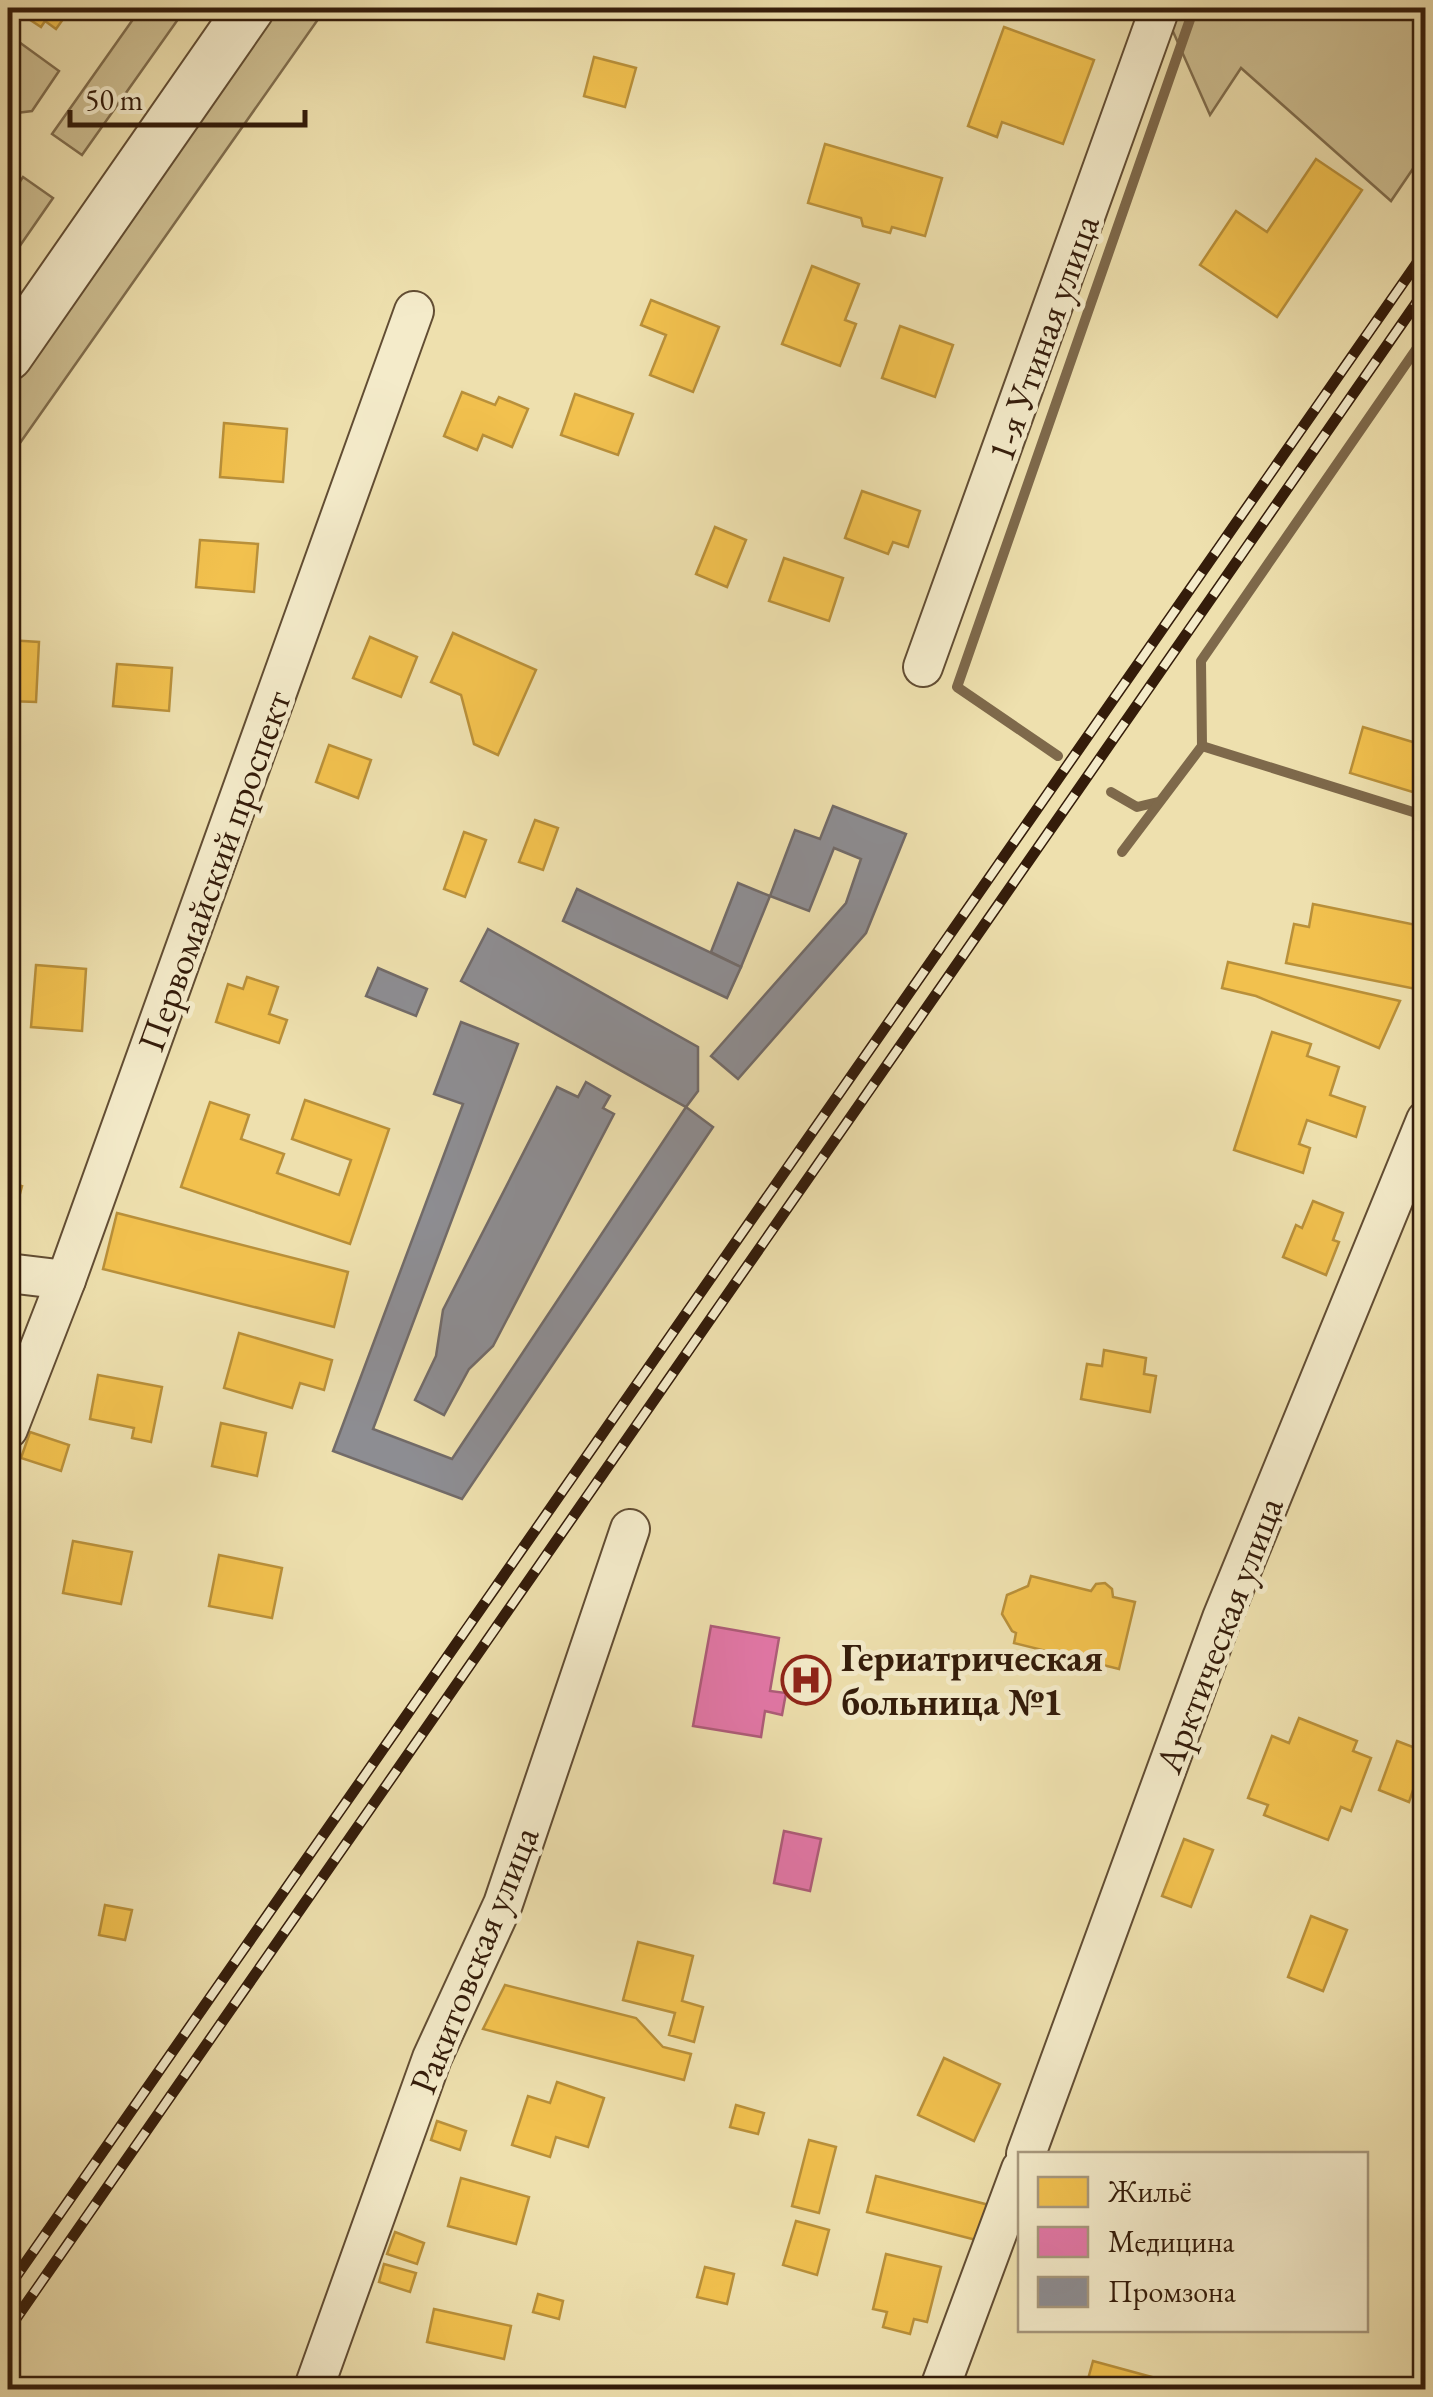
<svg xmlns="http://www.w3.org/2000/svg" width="1433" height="2397" viewBox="0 0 1433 2397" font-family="'EB Garamond',serif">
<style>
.green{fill:#cebf92;stroke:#816e4e;stroke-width:2.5}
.homes{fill:#f2c14e;stroke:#b9903a;stroke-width:2.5}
.health{fill:#e377a8;stroke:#ae5c79;stroke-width:2.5}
.industry{fill:#8d8d92;stroke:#726b69;stroke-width:2.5}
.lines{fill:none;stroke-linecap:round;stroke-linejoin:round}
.stream{stroke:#7e694b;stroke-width:10}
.minor-casing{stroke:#624d33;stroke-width:42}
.tertiary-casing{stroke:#624d33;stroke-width:52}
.minor{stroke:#f4ebca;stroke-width:38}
.tertiary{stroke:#f4ebca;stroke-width:48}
.rail-casing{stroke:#341c0a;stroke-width:11}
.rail{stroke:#f4ebca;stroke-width:8;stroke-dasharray:22;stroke-linecap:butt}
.labels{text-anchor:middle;stroke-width:10;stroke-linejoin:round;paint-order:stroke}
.street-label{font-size:38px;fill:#341c0a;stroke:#f4ebca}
.poi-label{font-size:38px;font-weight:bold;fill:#341c0a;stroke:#f4ebca;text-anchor:start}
</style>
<rect width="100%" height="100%" fill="#eee0ae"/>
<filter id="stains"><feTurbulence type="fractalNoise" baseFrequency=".002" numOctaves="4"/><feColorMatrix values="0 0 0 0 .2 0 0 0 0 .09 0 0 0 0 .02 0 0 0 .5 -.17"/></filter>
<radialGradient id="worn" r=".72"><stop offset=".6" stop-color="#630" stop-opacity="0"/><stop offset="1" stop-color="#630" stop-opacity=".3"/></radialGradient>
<g class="green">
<path d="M141 8H186L82 155 52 134Z"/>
<path d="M274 8H326L8 460V389Z"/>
<path d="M1171 8H1425V151L1391 201 1241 68 1210 115 1167 18Z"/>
<path d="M8 34 59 71 32 111 8 114Z"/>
<path d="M23 177 53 198 8 263V199Z"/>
</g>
<g class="homes">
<path d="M12 8H71L56 29 45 21 41 27Z"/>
<path d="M1004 27 1094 60 1063 144 1002 122 997 137 968 126Z"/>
<path d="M594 57 636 68 625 107 584 96Z"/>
<path d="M825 144 942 178 925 236 892 227 890 233 863 226 861 218 808 203Z"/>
<path d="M1316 159 1362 190 1277 317 1200 265 1236 211 1267 232Z"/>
<path d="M812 266 859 284 845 320 856 324 840 366 782 344Z"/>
<path d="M651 300 719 327 693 392 650 375 666 335 641 325Z"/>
<path d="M900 326 953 345 935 397 882 378Z"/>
<path d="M462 392 495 405 499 397 528 409 512 447 483 435 477 450 444 436Z"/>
<path d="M575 394 633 414 618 455 561 435Z"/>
<path d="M224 423 287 429 283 482 220 477Z"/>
<path d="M862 491 920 511 908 547 893 542 888 554 845 538Z"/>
<path d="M715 527 746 540 727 587 696 574Z"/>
<path d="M200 540 258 544 254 592 196 587Z"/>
<path d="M784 558 843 578 829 621 769 601Z"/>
<path d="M453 633 536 670 498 755 474 744 461 695 431 682Z"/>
<path d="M370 637 417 657 401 697 353 678Z"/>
<path d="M8 640 39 642 36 702 8 701Z"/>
<path d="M117 664 172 668 169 711 113 706Z"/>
<path d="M1363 727 1426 746V796L1350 773Z"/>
<path d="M329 745 371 760 358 798 316 782Z"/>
<path d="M535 820 558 828 543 870 519 862Z"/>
<path d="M464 832 486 840 465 897 444 889Z"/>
<path d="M1313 904 1426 927V991L1286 963 1294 924 1309 927Z"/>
<path d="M1228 962 1400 1001 1379 1048 1256 996 1222 988Z"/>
<path d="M36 965 86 969 82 1031 31 1027Z"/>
<path d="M247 977 278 987 269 1014 287 1020 279 1043 216 1022 228 984 243 989Z"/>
<path d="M1272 1032 1311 1044 1307 1056 1339 1067 1330 1095 1365 1107 1356 1137 1307 1120 1299 1144 1310 1148 1303 1173 1234 1150Z"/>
<path d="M305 1100 389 1129 350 1244 181 1187 210 1102 249 1115 241 1139 284 1154 277 1173 339 1195 351 1160 292 1139Z"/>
<path d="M8 1182 22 1186 8 1239Z"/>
<path d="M1313 1201 1343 1213 1333 1240 1339 1242 1326 1275 1283 1257 1296 1225 1302 1228Z"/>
<path d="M117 1213 348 1272 334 1327 103 1269Z"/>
<path d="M239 1333 332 1360 324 1390 300 1383 292 1408 224 1388Z"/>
<path d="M1104 1350 1146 1358 1144 1374 1156 1376 1150 1412 1081 1399 1087 1364 1102 1366Z"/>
<path d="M98 1375 162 1387 151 1442 132 1438 134 1428 90 1419Z"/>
<path d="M221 1423 266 1433 257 1476 212 1466Z"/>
<path d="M30 1432 69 1445 61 1471 21 1458Z"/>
<path d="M73 1541 132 1552 121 1604 63 1593Z"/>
<path d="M219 1555 282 1568 272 1618 209 1606Z"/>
<path d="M1031 1576 1091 1591 1096 1584 1105 1583 1112 1589 1113 1597 1135 1602 1119 1669 1014 1643 1016 1633 1012 1631 1002 1614 1007 1595 1028 1586Z"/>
<path d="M1299 1718 1357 1741 1353 1751 1371 1758 1351 1811 1341 1807 1328 1840 1264 1815 1268 1805 1248 1798 1272 1736 1289 1743Z"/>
<path d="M1397 1741 1426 1752 1409 1802 1379 1790Z"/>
<path d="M1184 1839 1213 1850 1191 1907 1162 1896Z"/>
<path d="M105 1905 132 1910 125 1940 99 1935Z"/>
<path d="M1311 1916 1347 1930 1323 1991 1288 1977Z"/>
<path d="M638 1942 693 1956 682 2001 703 2007 694 2042 669 2035 675 2013 623 2000Z"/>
<path d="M505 1985 636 2018 663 2047 691 2054 684 2080 483 2029Z"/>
<path d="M944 2058 1000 2084 974 2141 918 2115Z"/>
<path d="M557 2082 604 2098 588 2147 556 2137 550 2157 512 2145 528 2096 550 2103Z"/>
<path d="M736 2105 764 2113 758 2134 730 2127Z"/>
<path d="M437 2121 466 2131 460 2150 431 2140Z"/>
<path d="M809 2140 836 2147 819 2213 792 2206Z"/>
<path d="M876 2176 989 2205 980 2241 867 2212Z"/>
<path d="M461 2178 529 2197 516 2244 448 2226Z"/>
<path d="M796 2221 829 2230 817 2275 783 2265Z"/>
<path d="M395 2232 424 2243 417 2264 387 2254Z"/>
<path d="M886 2254 941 2267 927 2322 914 2319 910 2334 883 2327 887 2312 873 2309Z"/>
<path d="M384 2264 416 2273 410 2292 379 2282Z"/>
<path d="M705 2267 734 2274 727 2304 697 2297Z"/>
<path d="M538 2294 563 2301 559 2319 533 2312Z"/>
<path d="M434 2309 511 2326 504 2359 427 2342Z"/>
<path d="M1093 2361 1170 2382 1168 2390H1085Z"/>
</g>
<g class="health">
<path d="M711 1626 779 1638 770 1691 786 1693 782 1715 765 1711 761 1737 693 1726Z"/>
<path d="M784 1831 821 1839 810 1891 774 1883Z"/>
</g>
<g class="industry">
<path d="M833 806 906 834 866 933 738 1079 711 1056 846 903 861 859 834 848 809 911 770 896 795 830 820 839Z"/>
<path d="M738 883 770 896 741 967 711 952Z"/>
<path d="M577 889 741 967 727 998 563 921Z"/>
<path d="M488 929 698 1047V1091L686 1107 461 981Z"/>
<path d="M378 968 427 989 416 1016 366 996Z"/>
<path d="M461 1022 518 1044 373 1429 452 1459 686 1107 713 1127 462 1499 333 1451 463 1104 434 1094Z"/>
<path d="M586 1082 610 1096 603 1108 614 1114 493 1346 469 1369 444 1415 415 1400 436 1356 443 1310 557 1087 578 1097Z"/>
</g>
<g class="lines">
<g class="stream">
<path d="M1202 746 1426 816"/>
<path d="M1058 756 957 687 1194 8"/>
<path d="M1111 792 1137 807 1158 802"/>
<path d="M1122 852 1202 746 1201 661 1426 335"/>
</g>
<g class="minor-casing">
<g id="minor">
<path d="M923 667 1160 8"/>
<path d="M8 1273 66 1280"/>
<path d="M8 1429 66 1280 414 311"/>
<path d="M1026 2154 1222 1618 1426 1120"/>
<path d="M313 2390 432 2058 503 1904 630 1529"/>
<path d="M939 2390 1021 2169"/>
</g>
</g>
<g class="tertiary-casing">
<path id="tertiary" d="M8 356 250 8"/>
</g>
<use href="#minor" class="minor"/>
<use href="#tertiary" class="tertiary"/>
<g class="rail-casing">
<g id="rail">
<path d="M8 2288 1426 250"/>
<path d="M8 2330 1426 289"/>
</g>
</g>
<use href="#rail" class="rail"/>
</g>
<defs>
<g id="hospital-ring" transform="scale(2.5)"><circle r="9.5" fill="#f4ebca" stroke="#8f2418" stroke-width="1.5"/><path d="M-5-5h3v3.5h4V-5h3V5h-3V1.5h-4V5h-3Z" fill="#8f2418"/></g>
</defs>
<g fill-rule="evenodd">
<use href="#hospital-ring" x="806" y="1680"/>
</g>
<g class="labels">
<g class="street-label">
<text transform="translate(1043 338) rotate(-70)" y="13">1-я Утиная улица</text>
<text transform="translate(214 871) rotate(-70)" y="13">Первомайский проспект</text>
<text transform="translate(1219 1635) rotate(-69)" y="13">Арктическая улица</text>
<text transform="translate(474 1960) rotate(-68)" y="13">Ракитовская улица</text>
</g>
<g class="poi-label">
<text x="841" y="1671">Гериатрическая<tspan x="841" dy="44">больница №1</tspan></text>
</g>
</g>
<rect width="1433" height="2397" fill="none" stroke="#eee0ae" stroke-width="40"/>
<rect x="10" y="10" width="1413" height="2377" fill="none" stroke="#341c0a" stroke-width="5"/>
<rect x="20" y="20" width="1393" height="2357" fill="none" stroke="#341c0a" stroke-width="2.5"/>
<rect x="1018" y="2152" width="350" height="180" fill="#f4ebca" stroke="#a7987d" stroke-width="2.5"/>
<rect x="1038" y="2177" width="50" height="30" fill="#f2c14e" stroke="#a7987d" stroke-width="2.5"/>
<text x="1108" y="2202" font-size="30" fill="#341c0a">Жильё</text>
<rect x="1038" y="2227" width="50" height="30" fill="#e377a8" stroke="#a7987d" stroke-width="2.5"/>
<text x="1108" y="2252" font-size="30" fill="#341c0a">Медицина</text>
<rect x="1038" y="2277" width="50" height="30" fill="#8d8d92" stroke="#a7987d" stroke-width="2.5"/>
<text x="1108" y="2302" font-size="30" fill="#341c0a">Промзона</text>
<path d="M70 110v15h235v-15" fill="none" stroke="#341c0a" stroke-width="5"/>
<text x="85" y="110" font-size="30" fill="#341c0a" stroke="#f4ebca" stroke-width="8" paint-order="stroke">50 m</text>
<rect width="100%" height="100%" filter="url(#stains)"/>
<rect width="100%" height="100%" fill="url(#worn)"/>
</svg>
